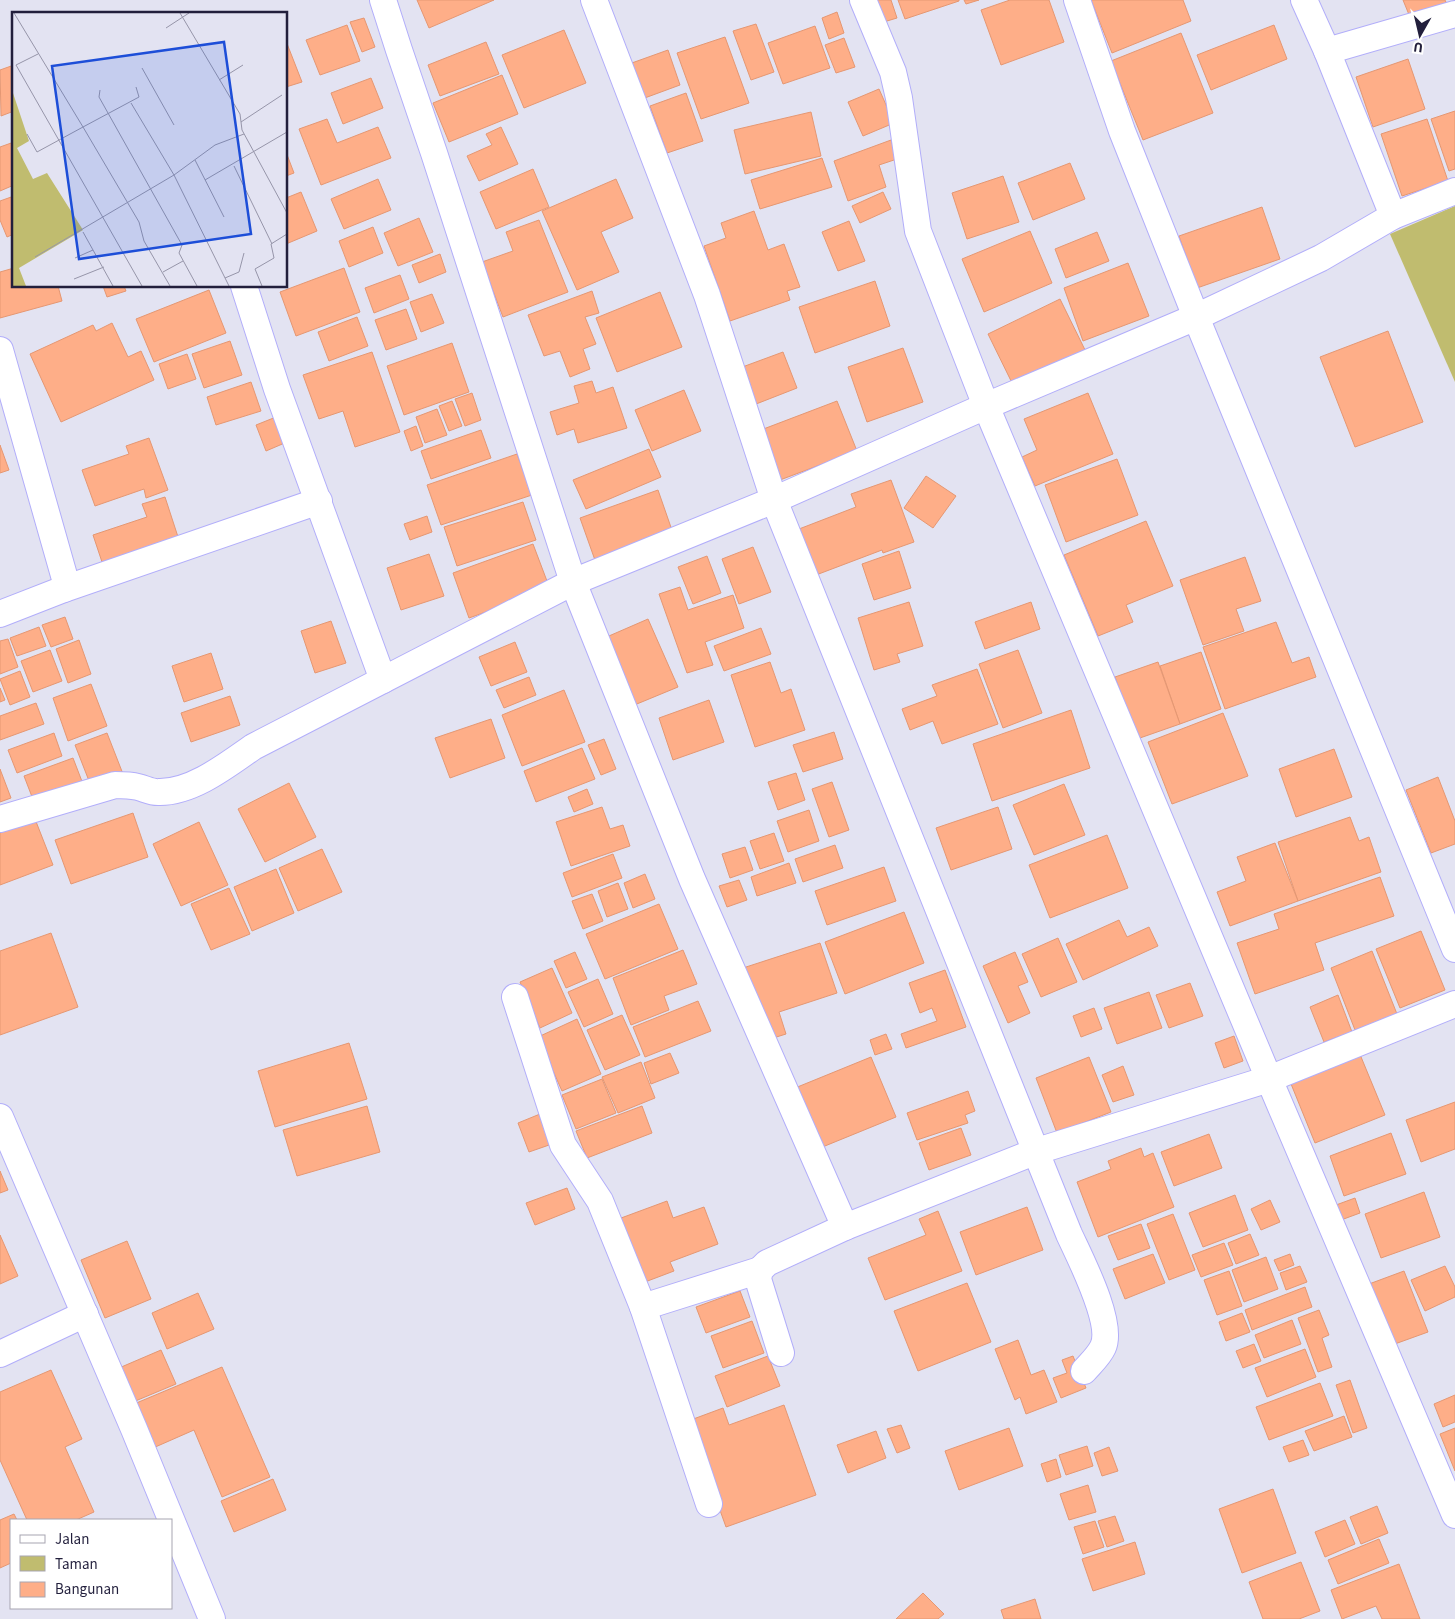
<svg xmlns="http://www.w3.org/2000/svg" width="1455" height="1619" viewBox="0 0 1455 1619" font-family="'Source Sans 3',sans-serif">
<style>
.green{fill:#c0bc6f}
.building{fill:#feae88;stroke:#e59772}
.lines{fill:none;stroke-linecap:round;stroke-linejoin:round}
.minor-casing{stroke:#b2aefa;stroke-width:28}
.minor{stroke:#fff;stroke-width:26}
.inset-road{fill:none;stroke:#9695a9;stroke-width:1}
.view{fill:#1d4ed8;fill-opacity:0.15;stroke:#1d4ed8;stroke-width:2.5}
.inset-edge{fill:none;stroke:#221f3c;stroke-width:2.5}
</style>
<rect width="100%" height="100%" fill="#e3e3f2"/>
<path class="green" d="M1455 206V382L1390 234Z"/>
<g class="building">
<path d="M417 0H494L429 28Z"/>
<path d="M871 0H891L897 18 877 24Z"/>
<path d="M898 0H959V1L905 19Z"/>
<path d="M964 0H979L966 4Z"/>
<path d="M1010 0H1049L1064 42 1001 65 981 10Z"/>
<path d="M1091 0H1183L1191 21 1112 53Z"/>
<path d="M1403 0H1445L1449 9 1412 22Z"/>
<path d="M837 12 844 33 829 39 822 18Z"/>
<path d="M364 18 375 47 362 52 350 22Z"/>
<path d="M756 24 774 72 751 80 733 31Z"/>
<path d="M347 25 360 61 320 75 306 40Z"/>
<path d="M1274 25 1287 59 1211 90 1197 55Z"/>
<path d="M815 26 830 68 783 84 768 43Z"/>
<path d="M564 30 586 83 524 108 502 55Z"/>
<path d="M1181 33 1213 113 1143 140 1111 61Z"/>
<path d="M725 37 749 103 701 119 677 53Z"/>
<path d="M844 38 855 67 836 73 825 45Z"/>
<path d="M286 41 302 82 286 87Z"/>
<path d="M486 42 499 74 440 96 428 65Z"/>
<path d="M668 50 680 85 642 99 629 64Z"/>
<path d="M1408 59 1425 109 1373 127 1356 77Z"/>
<path d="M14 65V111L1 116 0 70Z"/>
<path d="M502 75 518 114 449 142 433 103Z"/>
<path d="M371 78 383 108 343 124 331 93Z"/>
<path d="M879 89 894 123 863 136 848 102Z"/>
<path d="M686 93 703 141 667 153 650 106Z"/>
<path d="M1455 111V169L1449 171 1431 119Z"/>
<path d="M811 112 821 156 745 174 734 130Z"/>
<path d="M327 119 337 143 378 127 391 158 321 185 299 129Z"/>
<path d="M1427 119 1448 181 1402 196 1381 134Z"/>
<path d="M501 127 518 164 479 181 467 156 492 145 486 134Z"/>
<path d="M891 140 897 159 879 165 886 187 848 201 834 161Z"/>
<path d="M14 142V185L0 191V147Z"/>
<path d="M286 152 294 173 286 176Z"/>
<path d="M822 158 832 187 760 209 751 180Z"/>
<path d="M1070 163 1085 199 1033 220 1018 183Z"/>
<path d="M533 169 549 207 496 229 480 192Z"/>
<path d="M1003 176 1019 222 967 239 952 193Z"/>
<path d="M378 179 391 210 344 229 331 199Z"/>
<path d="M616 179 633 218 601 232 619 272 577 290 542 211Z"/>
<path d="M301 192 317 231 286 244V198Z"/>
<path d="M883 192 891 209 860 223 852 206Z"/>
<path d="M14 196V234L7 237 0 220V201Z"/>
<path d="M1262 207 1280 259 1197 288 1179 236Z"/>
<path d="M754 211 768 250 784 244 800 287 787 291 790 300 730 321 704 246 726 238 721 223Z"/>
<path d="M419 218 433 252 398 266 384 233Z"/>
<path d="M539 220 568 292 503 317 482 262 513 251 506 232Z"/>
<path d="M849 221 865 261 838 271 822 232Z"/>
<path d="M373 227 383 253 349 267 339 241Z"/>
<path d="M1030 231 1052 283 984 312 962 259Z"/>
<path d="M1097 232 1109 261 1066 278 1055 249Z"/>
<path d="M440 254 446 272 419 283 412 265Z"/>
<path d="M1128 263 1149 316 1083 341 1064 288Z"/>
<path d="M14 268V286H58L62 301 0 318V272Z"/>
<path d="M344 268 360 312 296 336 280 292Z"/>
<path d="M400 275 409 299 374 313 365 288Z"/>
<path d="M875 281 890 326 815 353 799 307Z"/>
<path d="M103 286H124L126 291 107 297Z"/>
<path d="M209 290 226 333 154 362 136 319Z"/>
<path d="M592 291 599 313 585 317 596 344 583 349 590 369 570 377 560 351 544 356 528 315Z"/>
<path d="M660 292 682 347 617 372 596 318Z"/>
<path d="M432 294 444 323 421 332 410 302Z"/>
<path d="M1060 299 1088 356 1016 391 988 334Z"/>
<path d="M406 309 417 339 386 350 375 320Z"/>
<path d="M357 317 368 346 329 361 318 332Z"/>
<path d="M112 323 128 357 141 351 154 380 61 422 30 354 93 325 96 331Z"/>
<path d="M1388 331 1423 422 1355 447 1320 357Z"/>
<path d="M230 341 242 375 204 388 192 354Z"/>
<path d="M452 343 469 392 404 415 387 366Z"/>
<path d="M903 348 923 402 867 422 848 367Z"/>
<path d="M372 352 400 432 355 447 343 411 319 419 303 375Z"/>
<path d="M783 352 797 388 751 406 737 369Z"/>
<path d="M187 354 196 379 168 389 159 364Z"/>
<path d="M592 381 596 393 613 387 627 428 578 443 574 429 557 435 550 412 579 403 574 386Z"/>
<path d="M251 382 261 411 216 425 207 397Z"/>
<path d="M684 390 701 431 652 451 635 410Z"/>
<path d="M472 393 481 420 465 426 455 399Z"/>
<path d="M1088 393 1113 454 1035 486 1022 457 1037 450 1024 419Z"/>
<path d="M452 401 462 426 449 431 439 406Z"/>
<path d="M837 401 857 451 772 483 753 433Z"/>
<path d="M437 409 447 435 425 443 416 417Z"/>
<path d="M276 417 287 442 266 451 256 425Z"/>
<path d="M416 426 423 446 411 451 404 431Z"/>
<path d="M481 430 491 458 431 479 421 451Z"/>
<path d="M149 438 168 490 146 498 144 489 95 506 82 470 129 454 126 446Z"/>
<path d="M0 445 9 470 0 473Z"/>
<path d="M649 449 661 477 586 509 573 480Z"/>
<path d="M517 454 532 495 441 525 427 485Z"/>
<path d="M1117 459 1138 515 1066 542 1045 485Z"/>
<path d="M926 476 956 496 933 528 904 508Z"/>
<path d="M891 480 914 542 883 553 882 550 816 575 799 529 856 507 851 494Z"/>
<path d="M658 490 674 536 596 563 580 518Z"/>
<path d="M165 497 180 543 104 568 93 535 147 517 142 504Z"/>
<path d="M523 502 536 540 457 566 444 527Z"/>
<path d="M427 516 432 532 410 540 404 524Z"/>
<path d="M1146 521 1173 586 1126 605 1133 622 1098 636 1064 555Z"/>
<path d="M533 544 550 589 469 618 453 573Z"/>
<path d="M753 547 771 592 739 604 722 559Z"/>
<path d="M899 551 911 588 874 600 862 564Z"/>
<path d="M429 554 444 596 401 610 387 568Z"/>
<path d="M707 556 721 593 693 604 678 567Z"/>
<path d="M1245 557 1261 601 1236 609 1244 631 1203 645 1180 580Z"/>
<path d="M680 587 688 610 733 595 744 628 705 642 713 665 687 673 659 594Z"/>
<path d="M909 602 923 646 897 654 900 662 874 670 858 618Z"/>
<path d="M1031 602 1040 629 985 649 975 622Z"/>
<path d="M65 617 73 639 51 647 42 625Z"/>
<path d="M648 619 678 687 632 706 602 639Z"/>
<path d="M331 621 346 663 315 673 301 631Z"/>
<path d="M1276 622 1292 663 1309 657 1316 677 1225 709 1203 647Z"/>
<path d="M39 627 46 646 17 656 10 638Z"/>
<path d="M761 628 771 654 724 671 714 646Z"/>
<path d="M8 639 18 667 0 674V641Z"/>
<path d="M79 640 91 674 68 683 56 649Z"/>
<path d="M515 642 527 672 491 686 479 657Z"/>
<path d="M50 650 62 681 33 692 21 661Z"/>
<path d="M1018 650 1042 713 1003 728 979 664Z"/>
<path d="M1201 652 1221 709 1180 724 1160 666Z"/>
<path d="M211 653 223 689 184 702 172 666Z"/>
<path d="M770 662 781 693 791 689 805 730 755 747 731 675Z"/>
<path d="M1158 662 1180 724 1137 739 1115 677Z"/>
<path d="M977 669 998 724 942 744 933 721 910 730 902 709 937 696 932 685Z"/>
<path d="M20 671 30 697 10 705 0 679Z"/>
<path d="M529 677 536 695 504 708 496 690Z"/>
<path d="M91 684 107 726 68 741 53 698Z"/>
<path d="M0 688 5 700 0 702Z"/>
<path d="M564 690 585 742 522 766 502 715Z"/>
<path d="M230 696 240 725 191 742 181 713Z"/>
<path d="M709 700 724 742 673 760 659 718Z"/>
<path d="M36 703 44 724 0 740V716Z"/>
<path d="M1071 710 1090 768 992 801 973 744Z"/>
<path d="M1223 713 1248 776 1172 804 1148 742Z"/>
<path d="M491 719 505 758 450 778 435 738Z"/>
<path d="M834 732 843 759 803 772 793 745Z"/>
<path d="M54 733 62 756 17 773 8 750Z"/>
<path d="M107 733 123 774 91 786 75 745Z"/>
<path d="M604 739 616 769 601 775 588 745Z"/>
<path d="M582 748 595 779 536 802 524 771Z"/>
<path d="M1334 749 1352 797 1296 817 1279 769Z"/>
<path d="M73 758 83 784 34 802 24 776Z"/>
<path d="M0 769 11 798 0 802Z"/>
<path d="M796 773 805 800 778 810 768 782Z"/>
<path d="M1438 777 1455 821V844L1431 853 1406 790Z"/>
<path d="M832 782 849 830 829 837 812 789Z"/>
<path d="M289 783 316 837 265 862 238 809Z"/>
<path d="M1064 784 1085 835 1034 855 1013 805Z"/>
<path d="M587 789 593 804 574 812 568 797Z"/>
<path d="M602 807 610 829 623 825 630 846 571 866 556 822Z"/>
<path d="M998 807 1012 849 951 870 936 828Z"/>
<path d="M809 810 819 841 788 852 777 821Z"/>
<path d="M133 813 148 857 71 884 55 840Z"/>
<path d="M1350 817 1359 841 1369 837 1381 872 1298 901 1278 842Z"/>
<path d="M35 819 53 865 0 885V832Z"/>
<path d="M199 822 228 885 181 906 153 844Z"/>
<path d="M774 833 784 861 760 869 750 841Z"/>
<path d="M1107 835 1128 888 1050 918 1029 865Z"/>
<path d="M1275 843 1298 901 1230 926 1217 892 1246 881 1237 857Z"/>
<path d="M835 845 843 868 803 882 795 859Z"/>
<path d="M745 847 753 870 730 878 722 854Z"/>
<path d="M322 849 342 892 298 911 279 868Z"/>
<path d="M613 854 622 878 572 897 563 873Z"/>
<path d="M789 863 796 883 757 896 751 877Z"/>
<path d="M884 867 896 901 827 925 815 891Z"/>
<path d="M276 869 294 913 252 931 234 887Z"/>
<path d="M645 874 655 899 633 908 624 883Z"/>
<path d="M1380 877 1394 916 1315 943 1324 970 1255 994 1237 943 1279 929 1274 914Z"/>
<path d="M739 880 747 900 727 907 719 886Z"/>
<path d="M618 883 628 909 607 917 598 891Z"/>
<path d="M229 888 250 934 211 950 191 904Z"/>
<path d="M592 894 603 921 583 929 572 901Z"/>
<path d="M659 904 678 949 605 979 586 934Z"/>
<path d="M904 912 924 963 845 994 825 942Z"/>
<path d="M1119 920 1127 937 1149 927 1158 946 1083 980 1066 944Z"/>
<path d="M1421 931 1445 990 1400 1008 1376 949Z"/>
<path d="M51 933 78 1007 0 1035V951Z"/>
<path d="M1058 938 1077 982 1041 997 1022 954Z"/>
<path d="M820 943 837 993 779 1012 786 1034 767 1040 743 968Z"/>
<path d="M683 950 697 984 664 996 669 1010 631 1025 613 978Z"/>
<path d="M1372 951 1397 1014 1355 1030 1331 968Z"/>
<path d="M575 952 587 979 566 988 554 961Z"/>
<path d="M1015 952 1028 982 1018 986 1030 1013 1008 1023 983 966Z"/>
<path d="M552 968 572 1013 540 1028 520 982Z"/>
<path d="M945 970 966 1027 906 1048 901 1034 937 1021 932 1008 920 1013 909 983Z"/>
<path d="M598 979 613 1014 584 1027 568 992Z"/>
<path d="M1190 983 1203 1016 1169 1028 1156 995Z"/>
<path d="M1149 992 1162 1028 1117 1044 1104 1008Z"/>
<path d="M1338 995 1352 1032 1324 1042 1310 1007Z"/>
<path d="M698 1001 711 1031 645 1057 633 1027Z"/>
<path d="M1094 1008 1102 1029 1081 1037 1073 1016Z"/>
<path d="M622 1015 640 1055 605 1070 587 1030Z"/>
<path d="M577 1019 601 1074 562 1091 538 1037Z"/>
<path d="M886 1034 892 1049 875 1055 870 1040Z"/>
<path d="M1234 1036 1243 1061 1224 1068 1215 1043Z"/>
<path d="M349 1043 367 1099 275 1127 258 1071Z"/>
<path d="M1359 1052 1385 1115 1315 1143 1289 1079Z"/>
<path d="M670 1053 679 1073 651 1084 644 1063Z"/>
<path d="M871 1057 896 1117 820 1148 795 1088Z"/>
<path d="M1089 1057 1111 1112 1057 1133 1036 1078Z"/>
<path d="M641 1062 655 1098 618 1113 602 1077Z"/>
<path d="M1123 1066 1134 1095 1113 1102 1102 1075Z"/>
<path d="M602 1079 616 1113 576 1129 562 1095Z"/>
<path d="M968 1091 975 1111 965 1115 968 1123 917 1140 907 1113Z"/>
<path d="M1455 1102V1149L1421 1162 1406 1120Z"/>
<path d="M367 1106 380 1152 297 1176 283 1130Z"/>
<path d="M642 1106 652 1133 587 1158 576 1131Z"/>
<path d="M540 1114 552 1144 529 1152 518 1123Z"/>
<path d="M961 1128 971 1155 929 1170 919 1143Z"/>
<path d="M1391 1133 1406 1174 1344 1196 1330 1156Z"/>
<path d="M1209 1134 1222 1168 1174 1186 1161 1152Z"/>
<path d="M1141 1148 1144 1157 1153 1153 1174 1207 1098 1237 1077 1182 1111 1169 1108 1161Z"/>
<path d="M0 1171 8 1190 0 1193Z"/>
<path d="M567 1188 575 1209 535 1225 526 1203Z"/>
<path d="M1424 1192 1440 1237 1381 1258 1365 1214Z"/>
<path d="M1235 1195 1248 1230 1203 1247 1189 1213Z"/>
<path d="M1355 1198 1360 1213 1341 1220 1336 1205Z"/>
<path d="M1270 1200 1280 1222 1261 1230 1251 1209Z"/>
<path d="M667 1201 673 1218 704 1207 718 1244 670 1262 674 1271 637 1285 613 1221Z"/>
<path d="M1027 1207 1043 1250 976 1275 960 1232Z"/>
<path d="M938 1211 962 1271 885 1300 868 1258 926 1235 919 1219Z"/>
<path d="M1173 1214 1195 1270 1169 1280 1147 1224Z"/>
<path d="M1141 1224 1150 1248 1118 1260 1108 1236Z"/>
<path d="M1250 1234 1259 1255 1236 1264 1228 1243Z"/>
<path d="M0 1235 18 1276 0 1284Z"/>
<path d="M127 1241 151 1299 105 1318 81 1260Z"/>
<path d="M1224 1243 1233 1265 1201 1277 1192 1255Z"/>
<path d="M1153 1254 1165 1283 1125 1299 1113 1269Z"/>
<path d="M1290 1254 1294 1265 1279 1271 1274 1260Z"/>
<path d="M1266 1257 1278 1289 1244 1302 1232 1270Z"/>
<path d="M1300 1266 1307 1282 1286 1290 1280 1273Z"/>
<path d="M1445 1266 1455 1287V1297L1425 1311 1411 1280Z"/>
<path d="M1229 1271 1242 1306 1217 1315 1204 1280Z"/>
<path d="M1404 1271 1428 1332 1392 1345 1369 1284Z"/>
<path d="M967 1283 991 1342 918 1371 894 1311Z"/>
<path d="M1305 1287 1312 1307 1252 1330 1245 1310Z"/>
<path d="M740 1291 750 1317 706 1333 696 1307Z"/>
<path d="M198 1293 214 1329 167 1349 152 1313Z"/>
<path d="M1319 1310 1329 1335 1322 1338 1332 1367 1318 1372 1298 1318Z"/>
<path d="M1242 1313 1250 1332 1226 1341 1219 1322Z"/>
<path d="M1292 1320 1301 1344 1264 1358 1255 1335Z"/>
<path d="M752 1321 764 1353 723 1368 711 1336Z"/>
<path d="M1018 1340 1031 1375 1044 1370 1057 1402 1026 1414 1020 1397 1015 1400 995 1349Z"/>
<path d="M1254 1344 1261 1361 1243 1368 1236 1351Z"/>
<path d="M1305 1349 1316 1377 1267 1397 1255 1368Z"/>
<path d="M161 1350 176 1384 133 1402 119 1368Z"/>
<path d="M768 1356 780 1386 727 1407 715 1376Z"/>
<path d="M1073 1356 1086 1388 1061 1398 1053 1378 1067 1373 1062 1360Z"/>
<path d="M222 1367 270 1477 222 1497 194 1430 153 1448 134 1404Z"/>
<path d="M51 1370 82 1439 65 1447 94 1512 76 1520H27L0 1460V1392Z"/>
<path d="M1350 1380 1367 1428 1353 1433 1336 1385Z"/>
<path d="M1320 1383 1333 1416 1269 1440 1256 1407Z"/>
<path d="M1455 1395V1422L1443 1427 1434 1404Z"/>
<path d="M784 1405 816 1495 726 1527 688 1421 723 1408 729 1425Z"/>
<path d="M1344 1416 1352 1437 1314 1451 1305 1431Z"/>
<path d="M901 1425 910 1448 897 1453 887 1429Z"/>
<path d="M1009 1428 1023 1466 959 1490 945 1451Z"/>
<path d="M1455 1428V1471L1440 1434Z"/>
<path d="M876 1431 886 1458 848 1473 837 1445Z"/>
<path d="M1303 1440 1309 1455 1289 1462 1283 1447Z"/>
<path d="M1087 1446 1093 1466 1066 1475 1059 1455Z"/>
<path d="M1109 1447 1118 1471 1102 1476 1094 1453Z"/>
<path d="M1056 1459 1061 1477 1047 1482 1041 1464Z"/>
<path d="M273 1479 286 1510 234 1532 221 1501Z"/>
<path d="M1088 1485 1096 1512 1069 1520 1060 1494Z"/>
<path d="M1273 1489 1296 1553 1242 1573 1219 1509Z"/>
<path d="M1377 1506 1388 1533 1361 1544 1350 1517Z"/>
<path d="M14 1514 17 1520H11V1563L0 1568V1520Z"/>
<path d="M1115 1516 1124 1541 1107 1547 1098 1521Z"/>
<path d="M1345 1520 1355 1544 1325 1557 1315 1532Z"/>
<path d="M1095 1521 1104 1547 1083 1554 1074 1527Z"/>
<path d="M1379 1539 1389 1563 1338 1584 1328 1560Z"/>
<path d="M1135 1542 1145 1574 1093 1591 1082 1559Z"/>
<path d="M1301 1562 1320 1611 1299 1619H1263L1249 1582Z"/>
<path d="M1399 1564 1420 1619H1382L1376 1606 1342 1619 1331 1590Z"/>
<path d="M923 1593 944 1614 938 1619H896Z"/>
<path d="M1035 1599 1041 1619H1004L1001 1610Z"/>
</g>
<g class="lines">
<g class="minor-casing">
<g id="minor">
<path d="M383 0 399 50 434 153 573 582 692 879 845 1227"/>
<path d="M594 0 707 295 774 500 1069 1234C1080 1258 1114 1323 1103 1347 1099 1356 1090 1364 1084 1371"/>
<path d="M863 0 893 72 899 98 918 231 986 406 1269 1079 1455 1004"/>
<path d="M1077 0 1122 131 1196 317 1455 949"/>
<path d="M1304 0 1327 51 1393 216"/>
<path d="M1327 51 1455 14"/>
<path d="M244 286 277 389 383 680"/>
<path d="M0 350 65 579 66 584 64 589"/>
<path d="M0 614 64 589 319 501"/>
<path d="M0 819 115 785C123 785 130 785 138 787 146 789 152 793 160 792 193 792 227 765 253 747L573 582 774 500 986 406 1196 317 1321 258 1393 216 1455 191"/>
<path d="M515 997 563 1145 600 1201 643 1307 709 1504"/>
<path d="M0 1117 134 1429 212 1619"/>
<path d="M643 1307 760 1270"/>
<path d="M781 1353 758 1279 760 1270 767 1263 845 1227 1037 1151 1269 1079 1455 1515"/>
<path d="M0 1354 85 1314"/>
</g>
</g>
<use href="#minor" class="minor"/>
</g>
<g transform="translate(12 12)">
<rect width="275" height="275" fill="#e3e3f2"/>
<path d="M0 78 17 129 5 136 21 167 35 161 71 218 7 256 14 274H0Z" fill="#c0bc6f"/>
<path class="inset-road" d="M2 1 71 115 127 85 124 75M168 1 228 102 230 118 275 201M154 16 177 1M26 42 4 53 130 274M130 56 162 113M207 68 231 53M88 78 87 85 170 233 167 241 185 274M119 91 162 163 217 274M229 110 270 83M15 122 25 140 71 115 127 210 132 229 158 274M183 148 212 205M222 154 260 232M193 168 275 120M71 220 101 274M23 245 162 163 203 133 232 122M63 246 81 238M151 260 171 249M213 266 227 260 232 241M62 267 92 255M250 274 243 257 262 246 259 232 275 222"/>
<path class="view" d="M212 30 239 222 67 247 40 54Z"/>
<rect width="275" height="275" class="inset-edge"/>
</g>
<rect x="10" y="1519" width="162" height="90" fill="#ffffff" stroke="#a7a5b1"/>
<rect x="20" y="1535" width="25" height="8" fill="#ffffff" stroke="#a7a5b1"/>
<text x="55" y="1544" font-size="15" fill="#221f3c">Jalan</text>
<rect x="20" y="1556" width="25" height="15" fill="#c0bc6f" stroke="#a7a5b1"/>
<text x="55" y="1569" font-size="15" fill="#221f3c">Taman</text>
<rect x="20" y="1582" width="25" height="15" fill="#feae88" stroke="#a7a5b1"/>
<text x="55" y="1594" font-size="15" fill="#221f3c">Bangunan</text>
<g transform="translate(1420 35) rotate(188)" stroke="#ffffff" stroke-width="4" paint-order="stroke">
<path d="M0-4L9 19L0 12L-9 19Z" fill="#221f3c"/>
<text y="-8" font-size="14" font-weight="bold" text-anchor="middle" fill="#221f3c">U</text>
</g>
</svg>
